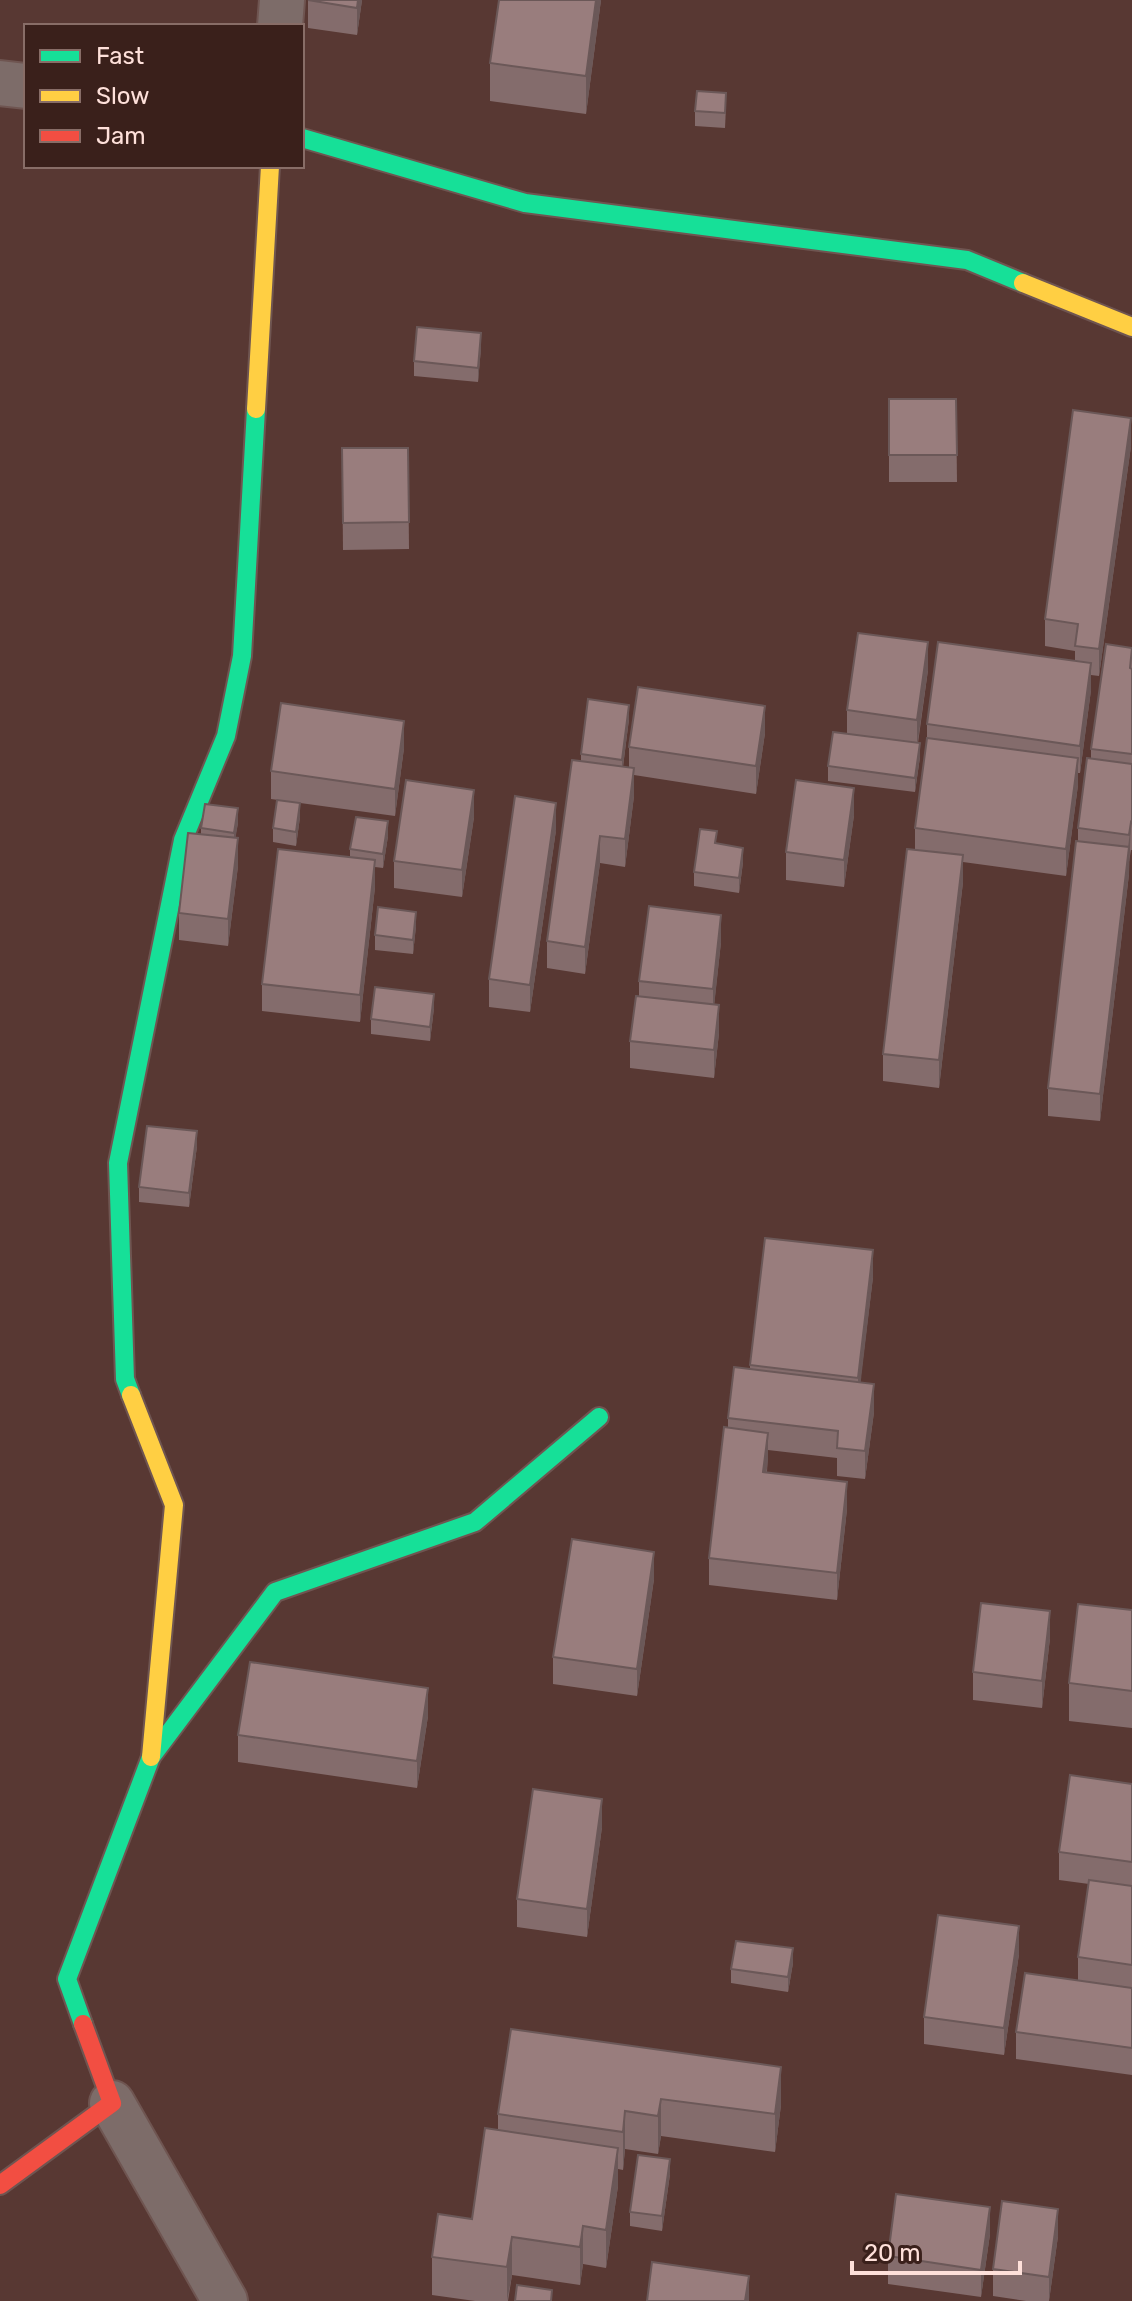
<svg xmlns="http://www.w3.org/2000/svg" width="1132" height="2301" viewBox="0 0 1132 2301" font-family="Rubik,sans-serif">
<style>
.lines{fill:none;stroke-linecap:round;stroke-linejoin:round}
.street-casing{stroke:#6f5551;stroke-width:48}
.fast-casing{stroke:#6f5551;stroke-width:22}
.slow-casing{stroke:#6f5551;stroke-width:22}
.jam-casing{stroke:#6f5551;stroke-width:22}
.street{stroke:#7d6c69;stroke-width:44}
.fast{stroke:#16e098;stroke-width:18}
.slow{stroke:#ffcf43;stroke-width:18}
.jam{stroke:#f24e42;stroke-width:18}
.wall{fill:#846c6c}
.shaded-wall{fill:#6b5858}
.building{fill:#997d7d;stroke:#6b5858;stroke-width:2}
</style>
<rect width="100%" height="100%" fill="#583833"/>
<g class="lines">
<g class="street-casing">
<g id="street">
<path d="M280 26 282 0"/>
<path d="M0 83 26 86"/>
<path d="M112 2103 225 2301"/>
</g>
</g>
<g class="fast-casing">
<g id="fast">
<path d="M302 138 525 203 967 260 1023 283"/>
<path d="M131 1395 125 1379 118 1163 183 840 226 736 242 656 256 409"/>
<path d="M83 2024 67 1979 151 1757 275 1592 475 1522 599 1417"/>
</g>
</g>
<g class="slow-casing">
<g id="slow">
<path d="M1023 283 1132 327"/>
<path d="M256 409 270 166"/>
<path d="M131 1395 174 1505 151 1757"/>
</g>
</g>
<g class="jam-casing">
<path id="jam" d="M0 2185 112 2103 83 2024"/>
</g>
<use href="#street" class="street"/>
<use href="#fast" class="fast"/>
<use href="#slow" class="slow"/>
<use href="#jam" class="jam"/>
</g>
<g class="wall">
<path d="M308 0H362L357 35 308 28Z"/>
<path d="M601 0 586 114 490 101V63Z"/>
<path d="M726 107 725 128 695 126V111Z"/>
<path d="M481 348 478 382 414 376V361Z"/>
<path d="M889 399H956L957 482H889Z"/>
<path d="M1131 446 1099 676 1091 675V690L1080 773H1078V785L1066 876 963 862V882L939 1088 883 1081V1054L915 850V828L927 738V724L1075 661V651L1045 646V619Z"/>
<path d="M342 448H408L409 549 343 550Z"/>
<path d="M1132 648V850H1131L1129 862V874L1100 1121 1048 1116V1088L1078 841V828L1091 759V749Z"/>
<path d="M928 670 918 743 920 757 915 792 828 781V766L847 734V710Z"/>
<path d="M629 719 623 767 629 768V747L765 733 756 794 634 775V796L625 867 600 863 585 974 547 968V941L581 761V754Z"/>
<path d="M404 748 395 816 271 799V771Z"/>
<path d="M854 815 844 887 786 880V852Z"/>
<path d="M300 817 296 846 273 842V828Z"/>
<path d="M474 817 462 897 394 888V861Z"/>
<path d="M238 823 235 838 238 866 228 946 179 940V913L201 834V828Z"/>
<path d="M556 830 530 1012 489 1007V979Z"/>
<path d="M388 836 383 868 375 867V887L360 1022 262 1011V984L350 857V849Z"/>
<path d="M717 843 743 862 739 893 694 886V872Z"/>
<path d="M416 926 413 954 375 950V935Z"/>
<path d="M721 942 714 1005 719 1033 714 1078 630 1068V1041L639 996V981Z"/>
<path d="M434 1008 430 1041 371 1034V1019Z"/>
<path d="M197 1146 189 1207 139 1202V1187Z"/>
<path d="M873 1277 860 1383 874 1412 865 1479 837 1476V1458L768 1450 767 1472 847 1509 837 1600 709 1585V1558L728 1428V1418L750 1369V1365Z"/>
<path d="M654 1579 637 1696 553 1684V1657Z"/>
<path d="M1132 1610V1728L1069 1721V1683Z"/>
<path d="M1050 1638 1042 1708 973 1700V1672Z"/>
<path d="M428 1716 417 1788 238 1762V1735Z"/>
<path d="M1132 1784V2075L1016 2059V2032L1078 1980V1957L1089 1884 1059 1880V1852Z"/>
<path d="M602 1827 587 1937 517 1927V1899Z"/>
<path d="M1019 1954 1004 2055 924 2044V2017Z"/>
<path d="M793 1963 788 1992 731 1983V1969Z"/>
<path d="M511 2029 781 2105 775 2152 661 2136 658 2154 625 2149 623 2170 618 2169V2186L606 2268 583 2264 580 2285 512 2275 508 2301H475L432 2295V2257L472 2219 498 2130V2114Z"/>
<path d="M670 2174 662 2231 630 2226V2212Z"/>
<path d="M990 2234 981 2297 888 2284V2256Z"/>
<path d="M1058 2236 1049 2301H1026L993 2296V2269Z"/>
</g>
<g class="shaded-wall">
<path d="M358 0H362L357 35V8Z"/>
<path d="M596 0H601L586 114V76Z"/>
<path d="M481 333V348L478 382V368Z"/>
<path d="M1131 418V446L1099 676V649Z"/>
<path d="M928 642V670L917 747V720Z"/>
<path d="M1091 663V690L1080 773V746Z"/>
<path d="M629 705V719L622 774V760Z"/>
<path d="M765 706V733L756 794V766Z"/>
<path d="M404 721V748L395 816V789Z"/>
<path d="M920 743V757L915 792V778Z"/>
<path d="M1078 758V785L1066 876V849Z"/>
<path d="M634 768V796L625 867V839Z"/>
<path d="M854 788V815L844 887V860Z"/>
<path d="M474 790V817L462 897V870Z"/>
<path d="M300 803V817L296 846V832Z"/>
<path d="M556 803V830L530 1012V985Z"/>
<path d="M238 808V823L234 847V833Z"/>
<path d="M388 821V836L383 868V854Z"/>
<path d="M1131 822 1129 874 1100 1121V1094Z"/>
<path d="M600 836V863L585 974V947Z"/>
<path d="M238 838V866L228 946V919Z"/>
<path d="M743 848V862L739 893V878Z"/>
<path d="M963 855V882L939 1088V1060Z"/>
<path d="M375 860V887L360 1022V995Z"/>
<path d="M416 912V926L413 954V940Z"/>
<path d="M721 915V942L713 1017V989Z"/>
<path d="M434 994V1008L430 1041V1027Z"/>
<path d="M719 1005V1033L714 1078V1050Z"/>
<path d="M197 1131V1146L189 1207V1193Z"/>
<path d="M873 1250V1277L858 1405V1378Z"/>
<path d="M874 1384V1412L865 1479V1451Z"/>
<path d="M768 1433V1460L763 1499V1472Z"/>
<path d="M847 1482V1509L837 1600V1573Z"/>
<path d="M654 1552V1579L637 1696V1669Z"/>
<path d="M1050 1611V1638L1042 1708V1681Z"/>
<path d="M428 1688V1716L417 1788V1761Z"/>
<path d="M602 1799V1827L587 1937V1909Z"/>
<path d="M1019 1926V1954L1004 2055V2028Z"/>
<path d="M793 1948V1963L788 1992V1977Z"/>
<path d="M781 2067V2105L775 2152V2114Z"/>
<path d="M661 2099V2136L658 2154V2116Z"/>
<path d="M625 2111V2149L623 2170V2132Z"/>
<path d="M618 2148V2186L606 2268V2230Z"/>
<path d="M670 2159V2174L662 2231V2216Z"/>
<path d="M990 2207V2234L981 2297V2270Z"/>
<path d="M1058 2209V2236L1049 2301V2277Z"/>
<path d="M583 2226V2264L580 2285V2247Z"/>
<path d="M512 2237V2275L507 2301V2267Z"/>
<path d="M749 2276V2301H745Z"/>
</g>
<g class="building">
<path d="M308 0H358L357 8Z"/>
<path d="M499 0H596L586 76 490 63Z"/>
<path d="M697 91 726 93 725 113 695 111Z"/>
<path d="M417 327 481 333 478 368 414 361Z"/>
<path d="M889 399H956L957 455H889Z"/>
<path d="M1073 410 1131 418 1099 649 1075 646 1078 624 1045 619Z"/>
<path d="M342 448H408L409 522 343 523Z"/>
<path d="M858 633 928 642 917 720 847 710Z"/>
<path d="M938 642 1091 663 1080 746 927 724Z"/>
<path d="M1106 644 1132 648 1130 668 1132 669V754L1091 749Z"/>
<path d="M638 687 765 706 756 766 629 747Z"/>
<path d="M588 699 629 705 622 760 581 754Z"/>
<path d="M281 703 404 721 395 789 271 771Z"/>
<path d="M833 732 920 743 915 778 828 766Z"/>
<path d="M927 738 1078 758 1066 849 915 828Z"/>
<path d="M1087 758 1132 764V823L1131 822 1129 835 1078 828Z"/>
<path d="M572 760 634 768 625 839 600 836 585 947 547 941Z"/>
<path d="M406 780 474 790 462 870 394 861Z"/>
<path d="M796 780 854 788 844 860 786 852Z"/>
<path d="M515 796 556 803 530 985 489 979Z"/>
<path d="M277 800 300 803 296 832 273 828Z"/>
<path d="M205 804 238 808 234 833 201 828Z"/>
<path d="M356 817 388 821 383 854 350 849Z"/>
<path d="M700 829 717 831 715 843 743 848 739 878 694 872Z"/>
<path d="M188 833 238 838 228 919 179 913Z"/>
<path d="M1076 841 1129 847 1100 1094 1048 1088Z"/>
<path d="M278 849 375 860 360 995 262 984Z"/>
<path d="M907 849 963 855 939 1060 883 1054Z"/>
<path d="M649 906 721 915 713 989 639 981Z"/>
<path d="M378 907 416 912 413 940 375 935Z"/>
<path d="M375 987 434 994 430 1027 371 1019Z"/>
<path d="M636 996 719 1005 714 1050 630 1041Z"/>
<path d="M147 1126 197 1131 189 1193 139 1187Z"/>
<path d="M765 1238 873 1250 858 1378 750 1365Z"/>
<path d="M734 1367 874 1384 865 1451 837 1448 838 1431 728 1418Z"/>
<path d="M724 1427 768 1433 763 1472 847 1482 837 1573 709 1558Z"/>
<path d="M572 1539 654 1552 637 1669 553 1657Z"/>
<path d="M981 1603 1050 1611 1042 1681 973 1672Z"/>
<path d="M1078 1604 1132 1610V1691L1069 1683Z"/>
<path d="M250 1662 428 1688 417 1761 238 1735Z"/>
<path d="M1070 1775 1132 1784V1862L1059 1852Z"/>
<path d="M533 1789 602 1799 587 1909 517 1899Z"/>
<path d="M1089 1880 1132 1886V1965L1078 1957Z"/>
<path d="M938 1915 1019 1926 1004 2028 924 2017Z"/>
<path d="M736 1941 793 1948 788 1977 731 1969Z"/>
<path d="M1025 1973 1132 1988V2048L1016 2032Z"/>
<path d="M511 2029 781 2067 775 2114 661 2099 658 2116 625 2111 623 2132 498 2114Z"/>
<path d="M485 2128 618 2148 606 2230 583 2226 580 2247 512 2237 507 2267 432 2257 438 2214 472 2219Z"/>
<path d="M638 2155 670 2159 662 2216 630 2212Z"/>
<path d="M896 2194 990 2207 981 2270 888 2256Z"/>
<path d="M1002 2201 1058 2209 1049 2277 993 2269Z"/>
<path d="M652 2262 749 2276 745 2301H647Z"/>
<path d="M517 2285 552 2290 551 2301H515Z"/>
</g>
<rect x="24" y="24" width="280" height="144" fill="#3a201b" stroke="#886d67" stroke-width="2"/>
<rect x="40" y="50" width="40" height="12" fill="#16e098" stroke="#886d67" stroke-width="2"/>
<text x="96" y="64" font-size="24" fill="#fee0da">Fast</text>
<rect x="40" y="90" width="40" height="12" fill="#ffcf43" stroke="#886d67" stroke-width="2"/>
<text x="96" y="104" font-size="24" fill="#fee0da">Slow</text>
<rect x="40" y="130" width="40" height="12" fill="#f24e42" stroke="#886d67" stroke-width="2"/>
<text x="96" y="144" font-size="24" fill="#fee0da">Jam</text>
<path d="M852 2261v12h168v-12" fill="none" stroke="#fee0da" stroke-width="4"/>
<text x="864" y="2261" font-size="24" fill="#fee0da" stroke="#3a201b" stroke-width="6" paint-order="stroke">20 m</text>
</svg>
